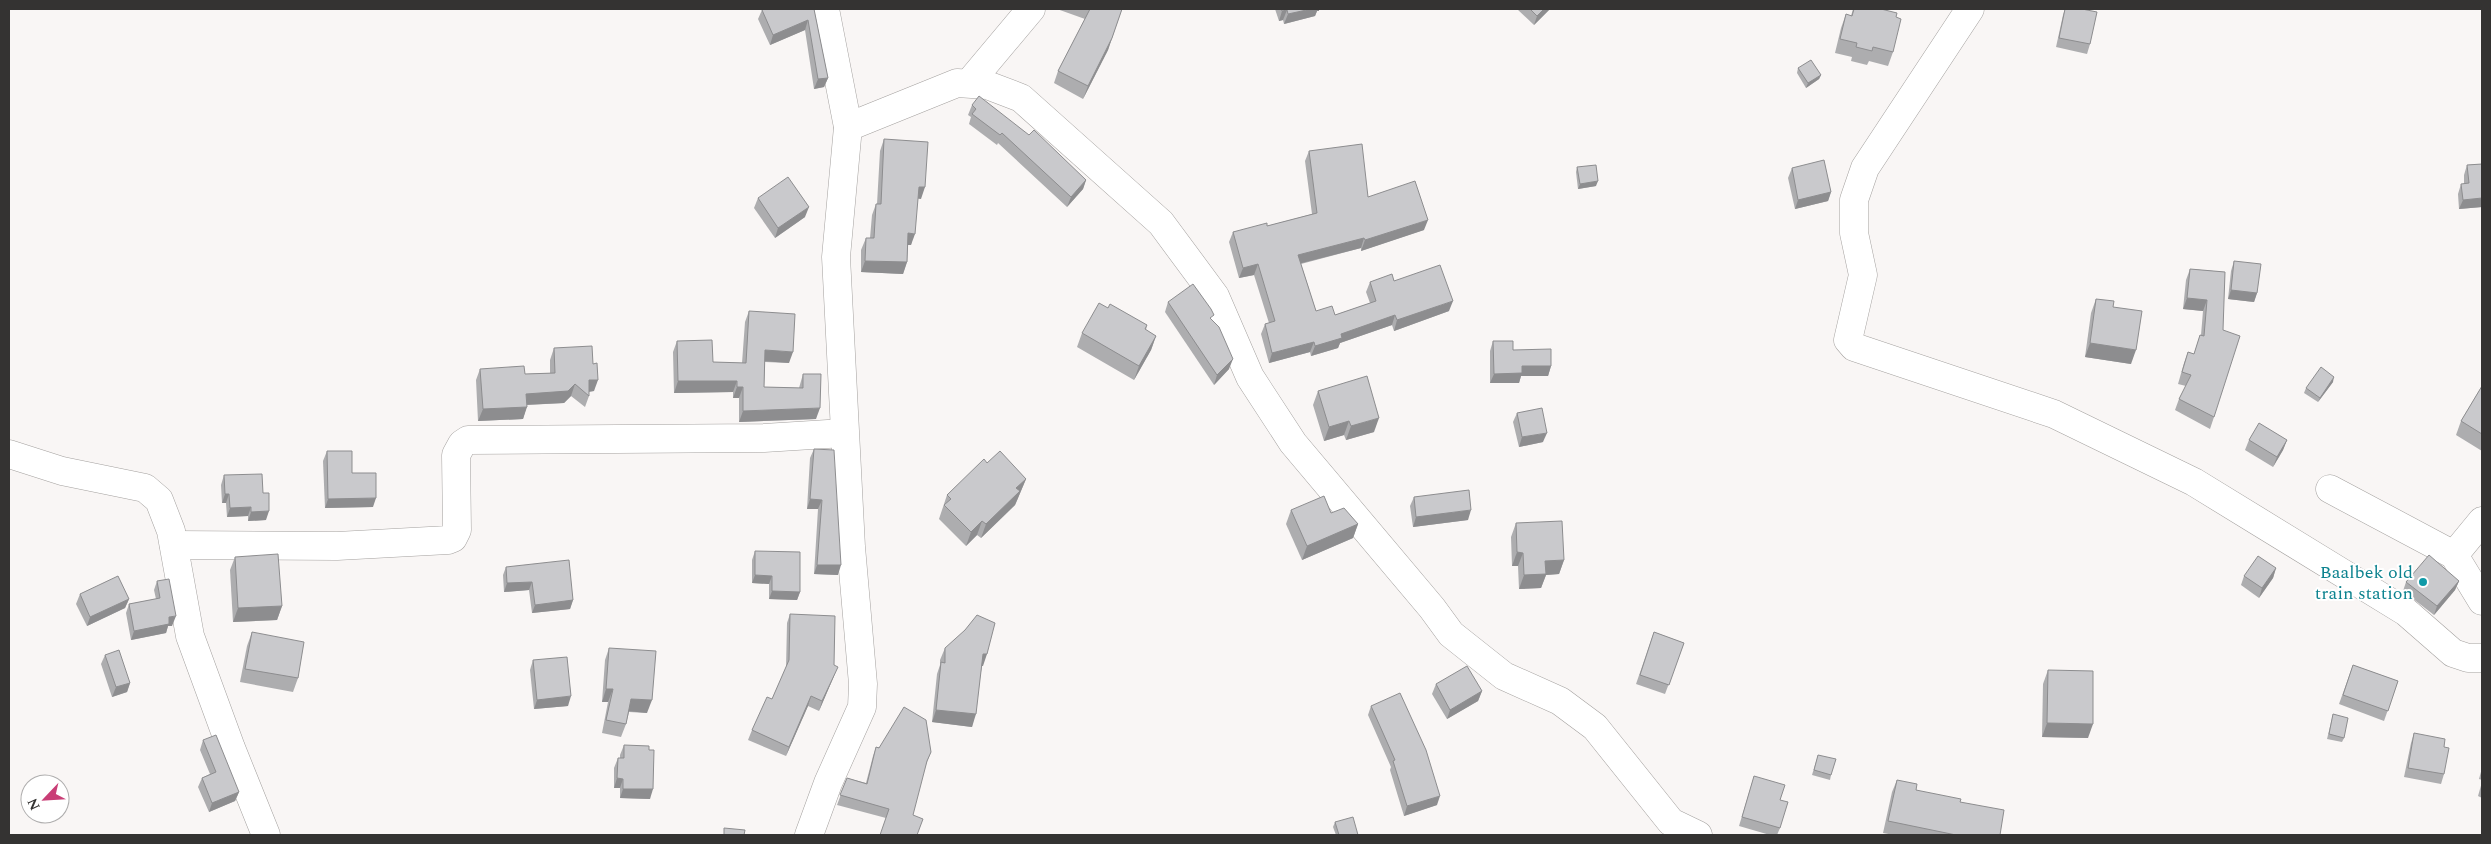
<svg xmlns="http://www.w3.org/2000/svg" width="2491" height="844" viewBox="0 0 2491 844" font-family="Spectral,serif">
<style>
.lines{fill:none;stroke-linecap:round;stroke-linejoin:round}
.minor-casing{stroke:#a4a19f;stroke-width:29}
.minor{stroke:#fff;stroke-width:28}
.wall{fill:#adadaf}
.shaded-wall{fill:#8d8d8f}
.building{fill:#c9c9cc;stroke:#8d8d8f}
.culture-dot{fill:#0f9aa8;stroke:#fff;stroke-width:2}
.labels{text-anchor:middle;stroke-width:4;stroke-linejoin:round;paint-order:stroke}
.culture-label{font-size:18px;fill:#0d838f;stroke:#fff;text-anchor:end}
</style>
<rect width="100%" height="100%" fill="#f9f6f5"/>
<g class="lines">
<g class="minor-casing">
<g id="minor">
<path d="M1970 9 1865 168 1854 200V233L1863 275 1848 340 1854 347 2054 414 2194 482 2406 612 2453 653 2468 658H2482"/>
<path d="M969 83 1031 9"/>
<path d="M848 127 957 83 987 85 1021 98 1161 223 1215 296 1250 377 1293 443 1432 608 1451 634 1504 676 1560 701 1595 727 1671 822 1698 835"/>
<path d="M9 454 62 471 145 488 159 500 171 531 190 636 231 748 266 835"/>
<path d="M2330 489 2454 555 2482 601"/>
<path d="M174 545 337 546 448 540 453 538 457 530 456 455 462 444 468 440 764 438 844 433"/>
<path d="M2454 555 2482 521"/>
<path d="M809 835 828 783 862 707 863 684 851 547 836 257 848 127 825 9"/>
</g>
</g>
<use href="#minor" class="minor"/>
</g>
<g class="wall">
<path d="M814 9 828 78 824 87 814 89 805 30 770 45 758 19 762 10Z"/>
<path d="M1057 9H1122L1108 50 1083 99 1054 83 1058 71 1085 19Z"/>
<path d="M1275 9H1319V11H1317L1315 16 1284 24 1283 20 1279 21Z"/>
<path d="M1517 9H1550L1534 25Z"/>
<path d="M1853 9H1881L1896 17 1893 52 1888 66 1869 61 1867 65 1851 61 1852 57 1835 53 1841 28 1846 14 1851 16Z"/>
<path d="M2065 9H2082L2090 44 2087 54 2056 47 2063 15Z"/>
<path d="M1798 68 1821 75 1819 79 1806 88 1797 73Z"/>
<path d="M972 105 1086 180 1083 189 1067 207 998 143 997 145 969 124 971 117 968 115Z"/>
<path d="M884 139 921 199 918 198 911 245H908L907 262 903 274 861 272V250L866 238H870L872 215 876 204H877L880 151Z"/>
<path d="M1309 151 1368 197 1424 230 1361 251V248L1301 264 1316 311 1335 315 1370 303 1366 292 1370 282 1394 281 1449 311 1394 331 1392 325 1340 343 1338 348 1311 356 1310 352 1269 363 1261 334 1265 324 1269 323 1254 275 1239 278 1229 242 1233 232 1267 226 1312 214 1305 161Z"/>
<path d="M2482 164V207L2459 209 2458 194 2461 184H2464V175L2467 165Z"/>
<path d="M1577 167 1596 186 1578 189 1576 172Z"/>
<path d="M1792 168 1831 192 1828 201 1795 209 1788 178Z"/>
<path d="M758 198 805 217 775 238 754 208Z"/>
<path d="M2234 261 2257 293 2254 302 2228 299 2231 271Z"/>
<path d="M2190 269 2225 272 2214 417 2210 429 2175 410 2179 399 2186 386 2178 384 2184 363 2188 352 2194 354 2200 335H2201L2203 311 2183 309 2186 280Z"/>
<path d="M2096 299 2113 307 2131 364 2085 357 2091 313Z"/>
<path d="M1168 302 1212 320 1229 369 1214 385 1165 312Z"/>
<path d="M1108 308 1147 325 1146 330 1156 336 1151 350 1134 380 1077 347 1082 333Z"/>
<path d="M749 311 789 363 765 362 764 387 799 388 803 374 816 419 739 422V398H733V392L674 393 673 352 677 341 713 362 742 363 745 322Z"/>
<path d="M1493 341 1551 366 1548 376H1521L1519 383H1490V351Z"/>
<path d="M554 348 594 391 589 392V396L585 407 571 396 564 403 527 405 523 419 478 421 476 380 480 369 525 374 550 373V360Z"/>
<path d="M2333 382 2318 402 2304 393 2306 388Z"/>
<path d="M2482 386V451L2456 435 2461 421Z"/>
<path d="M1318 391 1374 432 1346 440 1344 435 1324 441 1313 405Z"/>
<path d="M1517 413 1543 442 1519 447 1513 422Z"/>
<path d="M2249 440H2287L2283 450 2273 467 2245 450Z"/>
<path d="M814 449 838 575 814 574 818 509H807L810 458Z"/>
<path d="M327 451 352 473 373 507 325 508 323 461Z"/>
<path d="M987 463 1026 479 1015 505 981 538 977 535 966 546 939 519 947 495Z"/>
<path d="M224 475 263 493 266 520 248 521V516L227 517 226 503H222L221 485Z"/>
<path d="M1414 497 1468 520 1413 527 1410 506Z"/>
<path d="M1291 510 1331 513 1358 524 1353 538 1302 560 1286 524Z"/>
<path d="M1516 523 1564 560 1559 574 1546 575 1541 588 1519 589 1518 566H1512L1511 537Z"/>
<path d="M755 551 800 592 797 600 769 599V584L752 583V560Z"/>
<path d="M235 557 282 606 277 620 233 622 230 570Z"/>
<path d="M506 567 573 600 570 609 532 613 529 590 504 592 503 575Z"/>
<path d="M2276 568 2273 578 2259 598 2241 585 2244 576Z"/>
<path d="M157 581 172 626H168L166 633 131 640 126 613 129 604 156 599 154 590Z"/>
<path d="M2459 581 2455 590 2434 615 2403 591 2406 582Z"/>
<path d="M80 594 129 599 125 608 87 626 76 604Z"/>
<path d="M790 614 834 665V676L819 711 808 706 786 756 748 740 752 730 772 699 786 668 787 623Z"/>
<path d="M252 632 298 678 293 692 240 682 247 646Z"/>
<path d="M1654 632 1684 643 1665 694 1636 684Z"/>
<path d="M609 648 647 713 629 712 626 724 621 737 602 733 608 702H602L605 660Z"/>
<path d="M945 648 983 666H982L972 727 932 722 937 674 940 665V660Z"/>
<path d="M105 655 130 683 127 692 112 697 101 664Z"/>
<path d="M533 660 568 706 534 709 530 670Z"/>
<path d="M2353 665 2398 681 2384 721 2339 704Z"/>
<path d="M2048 670 2088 738 2042 737 2043 684Z"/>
<path d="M1436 684 1482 691 1478 701 1447 719 1432 694Z"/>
<path d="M1371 706 1437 805 1404 816 1390 770 1391 767 1368 715Z"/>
<path d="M2333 714 2344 738 2342 742 2327 739Z"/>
<path d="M2414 733 2444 774 2441 784 2404 777 2411 743Z"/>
<path d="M203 740 239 792 235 801 209 812 198 787 202 778 210 774 200 750Z"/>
<path d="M624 745 650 799 620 798V788H614V768L618 758H620V755Z"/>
<path d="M876 747 931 752 925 767 886 818 837 805 847 778 866 783 873 756Z"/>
<path d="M1818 755 1831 775 1830 780 1812 775Z"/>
<path d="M2482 768V780L2479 779Z"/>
<path d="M1754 776 1780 800V828L1777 835H1770L1739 826Z"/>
<path d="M1897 780 1916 790 1960 802 2000 835H1894L1883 833 1892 792Z"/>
<path d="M2482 782V798L2478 796Z"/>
<path d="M1335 822 1358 835H1336L1333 827Z"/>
</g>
<g class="shaded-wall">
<path d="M1311 9H1319V11H1317L1315 16 1284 24 1288 14Z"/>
<path d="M1544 9H1550L1534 25 1537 16Z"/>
<path d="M1287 10 1283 20 1279 21 1282 11Z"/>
<path d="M808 20 805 30 770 45 773 35Z"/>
<path d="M1112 38 1108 50 1083 99 1088 86Z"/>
<path d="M1821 75 1819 79 1806 88 1808 83Z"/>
<path d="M828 78 824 87 814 89 818 79Z"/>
<path d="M1086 180 1083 189 1067 207 1071 197Z"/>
<path d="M1598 181 1596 186 1578 189 1580 184Z"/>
<path d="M919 187H925L921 199 914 198Z"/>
<path d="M1831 192 1828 201 1795 209 1798 200Z"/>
<path d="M2482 198V207L2459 209 2463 200Z"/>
<path d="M809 207 805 217 775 238 778 228Z"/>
<path d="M1428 220 1424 230 1361 251 1365 240Z"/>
<path d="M908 233 915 234 911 245H904Z"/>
<path d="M1364 238 1361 248 1294 265 1298 255Z"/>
<path d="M865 261 907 262 903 274 861 272Z"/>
<path d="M1258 264 1254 275 1239 278 1243 268Z"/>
<path d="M2231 290 2257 293 2254 302 2228 299Z"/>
<path d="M2187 298 2207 300 2203 311 2183 309Z"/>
<path d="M1453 301 1449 311 1394 331 1397 320Z"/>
<path d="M1395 315 1392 325 1340 343 1338 348 1311 356 1315 346 1341 334Z"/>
<path d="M1156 336 1151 350 1134 380 1139 366Z"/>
<path d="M1314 342 1310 352 1269 363 1272 353Z"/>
<path d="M2090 343 2136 350 2131 364 2085 357Z"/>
<path d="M765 350 793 352 789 363 761 361Z"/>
<path d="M1233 359 1229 369 1214 385 1217 375Z"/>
<path d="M1522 366H1551L1548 376H1521L1519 383H1490L1494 374Z"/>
<path d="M2334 377 2333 382 2318 402 2320 398Z"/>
<path d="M589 380H598L594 391 585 392Z"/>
<path d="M678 381H737L733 392 674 393Z"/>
<path d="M575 384 571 396 564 403 522 405 526 394Z"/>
<path d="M737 387H743L739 398H733Z"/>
<path d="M527 407 523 419 478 421 483 409Z"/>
<path d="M820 408 816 419 739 422 743 411Z"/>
<path d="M1379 418 1374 432 1346 440 1351 426Z"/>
<path d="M1349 421 1344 435 1324 441 1329 427Z"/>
<path d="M1547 433 1543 442 1519 447 1522 437Z"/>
<path d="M2287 440 2283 450 2273 467 2277 457Z"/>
<path d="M1026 479 1015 505 981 538 986 524 1016 488Z"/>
<path d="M225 494H229L226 503H222Z"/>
<path d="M376 498 373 507 325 508 328 499Z"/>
<path d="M810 499 822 500 818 509H807Z"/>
<path d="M251 507 248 516 227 517 230 508Z"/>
<path d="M1471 510 1468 520 1413 527 1416 517Z"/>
<path d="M269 511 266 520 248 521 251 512Z"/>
<path d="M982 521 977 535 966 546 971 532Z"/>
<path d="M1358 524 1353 538 1302 560 1307 546Z"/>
<path d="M1517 552 1523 553 1518 566H1512Z"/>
<path d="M1564 560 1559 574 1546 575 1541 588 1519 589 1524 575 1545 561Z"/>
<path d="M817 565H841L838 575 814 574Z"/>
<path d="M2276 568 2273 578 2259 598 2262 588Z"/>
<path d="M755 575 772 576 769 584 752 583Z"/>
<path d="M2459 581 2455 590 2434 615 2437 606Z"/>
<path d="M532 582 529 590 504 592 507 583Z"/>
<path d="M772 591 800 592 797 600 769 599Z"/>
<path d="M129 599 125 608 87 626 90 617Z"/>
<path d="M573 600 570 609 532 613 535 605Z"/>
<path d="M282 606 277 620 233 622 238 608Z"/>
<path d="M176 616 172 626H168L166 633 131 640 134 631 169 617Z"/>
<path d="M983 654H987L983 666H978Z"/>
<path d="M838 667 834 676 819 711 822 701Z"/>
<path d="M130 683 127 692 112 697 116 687Z"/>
<path d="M606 689H613L608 702H602Z"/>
<path d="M1482 691 1478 701 1447 719 1450 710Z"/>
<path d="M571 696 568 706 534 709 537 700Z"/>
<path d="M811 696 808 706 786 756 789 747Z"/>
<path d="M631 699 652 700 647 713 627 711Z"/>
<path d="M936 710 976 714 972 727 932 722Z"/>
<path d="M2047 723 2093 724 2088 738 2042 737Z"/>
<path d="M617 778 623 779 620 788H614Z"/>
<path d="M623 789H653L650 799 620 798Z"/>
<path d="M239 792 235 801 209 812 212 803Z"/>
<path d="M1440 796 1437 805 1404 816 1407 806Z"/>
</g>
<g class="building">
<path d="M764 9H814L828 78 818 79 808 20 773 35 762 10Z"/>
<path d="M1090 9H1122L1112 38 1088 86 1058 71Z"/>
<path d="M1281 9H1311L1288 14 1287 10 1282 11Z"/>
<path d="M1530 9H1544L1537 16Z"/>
<path d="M1854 9H1881L1897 13 1896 17 1901 19 1893 52 1873 47 1872 51 1856 47 1857 43 1840 39 1846 14 1852 16Z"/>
<path d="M2065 9H2082L2097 12 2090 44 2059 38Z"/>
<path d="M1811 60 1821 75 1808 83 1798 68Z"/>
<path d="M979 96 1029 135 1034 130 1086 180 1071 197 1002 133 1000 135 972 114 976 109 972 105Z"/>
<path d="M884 139 928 142 925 187H919L915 234 908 233 907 262 865 261 866 238H874L876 204H881Z"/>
<path d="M1362 144 1368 197 1415 181 1428 220 1365 240 1364 238 1298 255 1316 311 1332 306 1335 315 1376 301 1370 282 1392 274 1394 281 1440 265 1453 301 1397 320 1395 315 1341 334 1342 338 1315 346 1314 342 1272 353 1265 324 1275 321 1258 264 1243 268 1233 232 1267 223V226L1317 213 1309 151Z"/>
<path d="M1824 160 1831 192 1798 200 1792 168Z"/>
<path d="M2482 164V198L2463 200 2461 184 2469 183 2467 165Z"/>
<path d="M1596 165 1598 181 1580 184 1577 167Z"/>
<path d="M788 177 809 207 778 228 758 198Z"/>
<path d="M2234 261 2261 264 2257 293 2231 290Z"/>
<path d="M2190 269 2225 272 2223 330 2240 336 2214 417 2179 399 2191 375 2182 372 2188 352 2194 354 2200 335 2204 336 2207 300 2187 298Z"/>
<path d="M1193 284 1211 309 1214 315 1210 318 1219 327 1233 359 1217 375 1168 302Z"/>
<path d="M2096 299 2114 301 2113 307 2142 311 2136 350 2090 343Z"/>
<path d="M1099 303 1108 308 1110 304 1147 325 1145 329 1156 336 1139 366 1082 333Z"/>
<path d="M749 311 795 314 793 352 765 350 764 387 803 388V374H821L820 408 743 411V387H737V381H678L677 341 712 340 713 362 746 363Z"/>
<path d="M1493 341H1513V350L1551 349V366H1522V373L1494 374Z"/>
<path d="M592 346 593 364 597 363 598 380H589V396L575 384 568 391 526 394 527 407 483 409 480 369 524 366 525 374 555 373 554 348Z"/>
<path d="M2321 367 2334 377 2320 398 2306 388Z"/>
<path d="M1367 376 1379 418 1351 426 1349 421 1329 427 1318 391Z"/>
<path d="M2482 386V434L2461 421Z"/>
<path d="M1542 408 1547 433 1522 437 1517 413Z"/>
<path d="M2259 423 2287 440 2277 457 2249 440Z"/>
<path d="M814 449 834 450 841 565H817L822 500 810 499Z"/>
<path d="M327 451H352V473H376V498L328 499Z"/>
<path d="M1000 451 1026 479 1016 488 1020 491 986 524 982 521 971 532 944 505 951 499 947 495 984 459 987 463Z"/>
<path d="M262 474 263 493H269V511L251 512V507L230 508 229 494H225L224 475Z"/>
<path d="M1469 490 1471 510 1416 517 1414 497Z"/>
<path d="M1324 496 1331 513 1344 508 1358 524 1307 546 1291 510Z"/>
<path d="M1562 521 1564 560 1545 561 1546 574 1524 575 1523 553 1517 552 1516 523Z"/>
<path d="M755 551 800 552V592L772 591V576L755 575Z"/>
<path d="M278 554 282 606 238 608 235 557Z"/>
<path d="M2429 555 2459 581 2437 606 2406 582Z"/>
<path d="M2258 556 2276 568 2262 588 2244 576Z"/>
<path d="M569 560 573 600 535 605 532 582 507 583 506 567Z"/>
<path d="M118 576 129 599 90 617 80 594Z"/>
<path d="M169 579 176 616 169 617V624L134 631 129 604 160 598 157 581Z"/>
<path d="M790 614 835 616 834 665 838 667 822 701 811 696 789 747 752 730 767 697 772 699 789 660Z"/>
<path d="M977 615 995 623 987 654H983L976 714 936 710 941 662 945 663V648L965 630Z"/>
<path d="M252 632 304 642 298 678 245 669Z"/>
<path d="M1654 632 1684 643 1669 685 1640 675Z"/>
<path d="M609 648 656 651 652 700 631 699 626 724 606 720 613 689H606Z"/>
<path d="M119 650 130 683 116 687 105 655Z"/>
<path d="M567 657 571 696 537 700 533 660Z"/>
<path d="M2353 665 2398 681 2388 711 2343 695Z"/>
<path d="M1467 666 1482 691 1450 710 1436 684Z"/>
<path d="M2048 670 2093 671V724L2047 723Z"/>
<path d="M1400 693 1426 750 1440 796 1407 806 1393 761 1395 760 1371 706Z"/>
<path d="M904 707 926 720 931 752 927 761 913 815 923 819 917 835H880L889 809 840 795 847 778 867 784 876 747 879 748Z"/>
<path d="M2333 714 2348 718 2344 738 2329 734Z"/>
<path d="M2414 733 2445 739 2444 747 2449 748 2444 774 2408 768Z"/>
<path d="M216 735 239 792 212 803 202 778 216 772 203 740Z"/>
<path d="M624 745 649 746V750H654L653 789H623V779L617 778 618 758H624Z"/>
<path d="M1818 755 1836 759 1831 775 1814 770Z"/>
<path d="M1754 776 1785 785 1780 800 1788 802 1780 828 1742 817Z"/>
<path d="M1897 780 1917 784 1916 790 1961 799 1960 802 2004 810 2000 835H1956L1888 821Z"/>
<path d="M1353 817 1358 835H1339L1335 822Z"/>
<path d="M724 828 745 830 744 835H724Z"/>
</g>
<circle class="culture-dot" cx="2423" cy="582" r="5"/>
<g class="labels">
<g class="culture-label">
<text x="2413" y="578">Baalbek old<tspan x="2413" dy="21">train station</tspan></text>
</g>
</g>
<rect width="2491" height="844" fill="none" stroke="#343332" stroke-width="20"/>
<g transform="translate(45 799) rotate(245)"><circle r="24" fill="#ffffff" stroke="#aeadad"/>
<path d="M0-4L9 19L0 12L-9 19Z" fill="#c93e76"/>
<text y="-8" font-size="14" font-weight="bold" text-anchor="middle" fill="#343332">N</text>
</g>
</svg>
